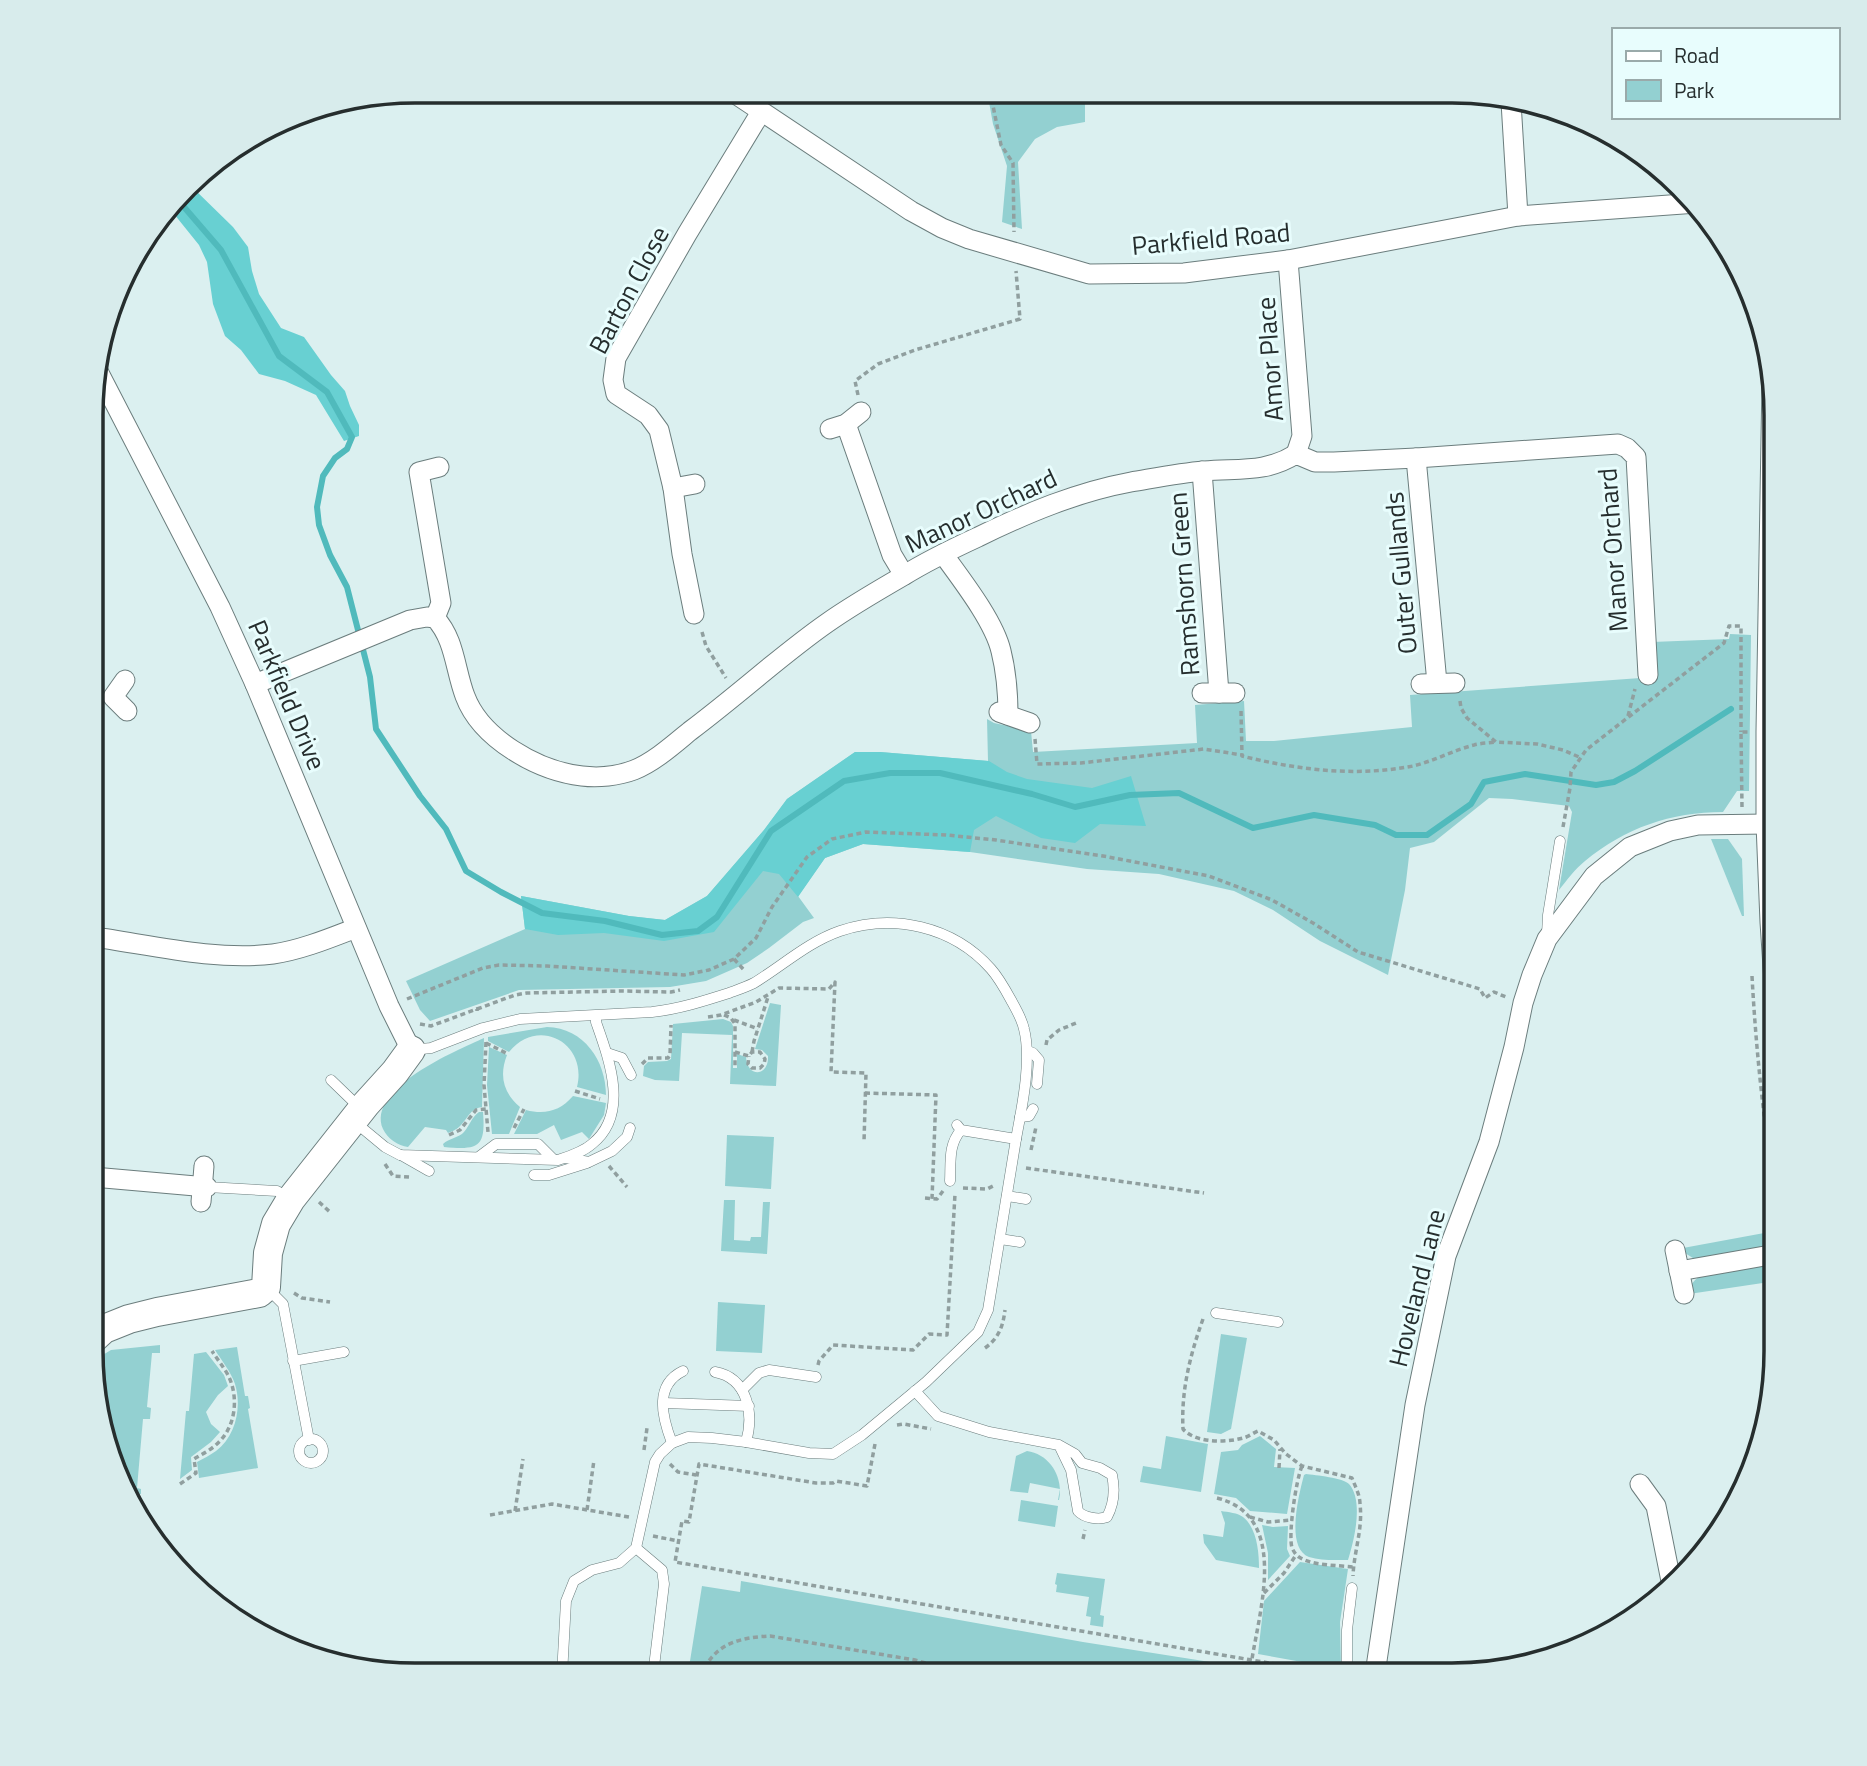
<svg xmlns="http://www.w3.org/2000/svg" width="1867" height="1766" viewBox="0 0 1867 1766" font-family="'Titillium Web',sans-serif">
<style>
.green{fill:#93d0d1}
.forest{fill:#68d0d2}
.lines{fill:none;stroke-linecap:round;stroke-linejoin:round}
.stream{stroke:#50babc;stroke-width:6}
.lane-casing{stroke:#6b7d7d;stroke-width:11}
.street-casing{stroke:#6b7d7d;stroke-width:21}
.secondary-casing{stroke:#6b7d7d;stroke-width:30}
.path{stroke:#909f9f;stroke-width:3.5;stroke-dasharray:5 3.5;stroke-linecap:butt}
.lane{stroke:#fff;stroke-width:10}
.street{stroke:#fff;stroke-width:19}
.secondary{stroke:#fff;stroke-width:28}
.labels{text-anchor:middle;stroke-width:6;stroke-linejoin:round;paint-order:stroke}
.street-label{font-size:26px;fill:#262e2e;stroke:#e8fdfd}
.rim{fill:none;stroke:#262e2e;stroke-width:3.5}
</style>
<rect width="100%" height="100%" fill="#dbf0f0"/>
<g class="green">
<path d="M987 91H1085V122L1057 127 1035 139 1018 162 1022 229 1002 222 1007 166 993 124Z"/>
<path d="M1730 634 1751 635 1749 791H1737L1723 812C1671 812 1625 828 1585 861 1575 869 1567 880 1559 890L1572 812 1569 806 1512 799 1489 798 1434 842 1410 848 1405 890 1388 975 1320 941 1273 910 1234 891 1159 874 1087 869 970 852 863 844 825 858 798 896 814 918 803 922 769 948 747 963 706 981 670 987 519 990 430 1021 420 1010 406 981 525 929 521 896 629 916 665 920 707 896 764 830 787 799 855 752H880L988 761 987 719 994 723 1031 731 1033 752 1197 743 1195 705 1244 701 1246 741H1274L1412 727 1410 695 1654 677 1652 642 1729 639Z"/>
<path d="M1711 839H1728L1742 859 1744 916H1742Z"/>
<path d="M770 1003 781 1005 776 1086 730 1084 732 1035 682 1033 679 1081 655 1080 643 1076 644 1066 648 1062 667 1061 671 1059 673 1024 723 1019 731 1022 733 1026V1068H737V1054L746 1057C747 1078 769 1077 768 1056L762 1050 755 1049Z"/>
<path d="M547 1027C584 1028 606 1061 606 1095L577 1087C588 1043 538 1016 509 1052L488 1041V1037Z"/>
<path d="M484 1038 482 1107C469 1109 468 1119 459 1127 457 1129 451 1132 448 1133L446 1130 425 1127 408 1147C398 1146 387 1138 383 1129 366 1088 456 1051 484 1038Z"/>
<path d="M489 1047 507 1055C499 1075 503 1093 520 1107L509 1134H492L487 1085Z"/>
<path d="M573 1096 606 1103 604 1115 589 1139 582 1132 561 1140 554 1125 537 1134H514L526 1110C545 1115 560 1111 573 1096Z"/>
<path d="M479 1112H483C486 1148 478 1150 444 1147L443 1144C449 1138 459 1138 464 1132 470 1125 471 1118 479 1112Z"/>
<path d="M727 1135 774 1137 771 1189 725 1186Z"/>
<path d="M724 1200H735L734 1240 750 1241 751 1237H761L763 1202H770L767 1254 721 1251Z"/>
<path d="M1775 1231 1776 1246 1696 1260 1685 1253 1683 1248Z"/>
<path d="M1776 1261V1281L1689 1294C1690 1283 1695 1279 1703 1275Z"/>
<path d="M718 1302 765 1305 762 1353 716 1351Z"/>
<path d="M1221 1334 1247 1338 1231 1429 1221 1434 1207 1432Z"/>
<path d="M160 1345V1353H152L147 1407 151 1408 150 1419H143L137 1488 141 1489V1494L127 1492 116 1475 92 1366 101 1356 111 1350Z"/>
<path d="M237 1347 245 1396H248L250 1408 248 1409 258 1468 199 1478 197 1462C203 1459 210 1455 216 1451 236 1436 242 1407 235 1384 231 1372 222 1361 215 1350Z"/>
<path d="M206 1352 224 1375 228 1386 218 1395 206 1412 211 1424 220 1432 211 1442 191 1457 192 1470 180 1479 186 1411H189L194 1354Z"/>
<path d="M1166 1436 1208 1444 1201 1492 1140 1482 1143 1466 1161 1469Z"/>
<path d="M1260 1436 1276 1449 1274 1467 1295 1468 1287 1514 1250 1511 1236 1498 1214 1494 1221 1452 1238 1450 1242 1445Z"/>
<path d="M1027 1451C1050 1454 1064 1478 1059 1500H1058L1060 1489 1030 1483 1028 1493 1010 1491 1016 1456Z"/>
<path d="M1306 1474C1315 1475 1344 1478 1349 1484 1364 1501 1354 1541 1348 1560 1336 1560 1321 1561 1309 1557 1285 1548 1299 1494 1304 1475Z"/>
<path d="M1021 1500 1058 1506 1055 1527 1018 1521Z"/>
<path d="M1221 1511C1228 1512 1238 1513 1243 1517 1257 1528 1259 1552 1259 1568L1216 1560 1204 1543 1203 1534 1223 1537 1225 1523Z"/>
<path d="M1262 1525 1273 1527 1288 1526 1287 1549 1290 1556 1268 1580V1553Z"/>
<path d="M1300 1562 1348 1569 1340 1622 1341 1669 1258 1654 1264 1601Z"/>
<path d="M1057 1573 1105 1579 1100 1615 1104 1616 1103 1627 1090 1625 1091 1617 1086 1616 1089 1597 1056 1592 1057 1585 1055 1584Z"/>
<path d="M741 1581 1083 1642 1287 1674 685 1675 690 1661 702 1586 740 1592Z"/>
</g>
<g class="forest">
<path d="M190 185 233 227 248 247 252 271 259 294 281 328 304 337 331 375 345 391 350 406 359 425V436L344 441 316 395 285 381 259 374 241 350 225 336 213 304 207 262 199 245 170 209Z"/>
<path d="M855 752H880L989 761 1007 772 1027 779 1092 788 1131 776 1146 826 1100 824 1075 843 1041 838 996 816 974 830 970 852 863 844 825 858 798 897 779 874 763 871 714 932 664 941 604 933 558 935 525 929 521 896 629 916 665 920 707 896 764 830 787 799Z"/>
</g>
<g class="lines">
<path class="stream" d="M178 200 221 250 279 356 327 392 352 437 347 449 335 458 323 476 317 507 319 525 330 555 347 587 370 677 376 729 420 796 446 829 466 871 501 892 542 913 605 921 662 935 698 931 717 917 771 831 844 781 890 773H940L1032 794 1075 807 1130 795 1179 793 1253 828 1314 815 1375 825 1396 835H1427L1471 804 1484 782 1525 774 1596 785 1614 782 1635 771 1731 709"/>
<g class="lane-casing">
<g id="lane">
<path d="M1547 935 1548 915 1560 841"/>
<path d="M412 1050 431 1048 483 1028 520 1019 652 1012C679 1009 704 1001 729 993 737 990 746 987 754 983 782 966 808 942 840 931 893 913 953 926 991 969 999 978 1005 989 1011 1000 1016 1009 1022 1019 1024 1029 1032 1060 1022 1107 1016 1139L961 1130 957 1125"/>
<path d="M1028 1051 1033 1053 1039 1060 1037 1084"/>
<path d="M607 1053 622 1058 631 1075"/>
<path d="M331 1080 359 1107"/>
<path d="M1020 1117 1029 1116 1033 1109"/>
<path d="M356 1123 385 1147 400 1155 558 1160C570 1156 583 1152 592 1144 630 1114 609 1059 596 1022V1016"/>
<path d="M401 1155 429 1171"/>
<path d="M480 1156 496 1144H538L553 1159"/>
<path d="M566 1158 589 1162 612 1151 627 1137 630 1128"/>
<path d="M534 1175H549L587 1163"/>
<path d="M950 1181C951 1162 948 1145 961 1130"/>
<path d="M207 1187 277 1191 290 1199"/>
<path d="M1007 1196 1026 1199"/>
<path d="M1000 1239 1020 1242"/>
<path d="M267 1288 283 1304 309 1440"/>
<path d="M1216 1313 1278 1322"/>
<path d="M293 1361 344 1352"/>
<path d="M715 1372C748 1378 754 1414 746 1442"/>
<path d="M742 1390 759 1373 769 1370 816 1377"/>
<path d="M915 1391 938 1416 989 1432 1059 1445 1075 1454 1082 1463 1100 1468 1112 1475C1115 1489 1114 1504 1107 1517 1099 1520 1084 1518 1078 1511L1071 1470 1059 1445"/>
<path d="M664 1403 749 1406"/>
<circle cx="311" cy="1451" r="12"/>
<path d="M672 1443C662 1417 654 1385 683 1371"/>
<path d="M636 1548 662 1570 664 1584 653 1675"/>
<path d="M1347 1674V1630L1352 1588"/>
<path d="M562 1675 566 1601 574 1581 592 1570 619 1563 636 1548 655 1462 660 1454 672 1443 688 1437 712 1438 746 1442 809 1453 833 1454 862 1435 926 1382 978 1332 988 1310 1016 1139"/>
</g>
</g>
<g class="street-casing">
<g id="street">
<path d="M731 91 911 211 942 228 969 239 1089 274 1184 273 1288 260 1518 216 1697 203"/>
<path d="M1511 102 1518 216"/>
<path d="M1288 260 1302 436 1296 454"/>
<path d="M97 369 220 607 255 684 389 1006 411 1050"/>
<path d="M1772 380 1766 732V824L1770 922 1776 1011"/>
<path d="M846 424 892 555 904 575"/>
<path d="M830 429 846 424 861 412"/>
<path d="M1416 458 1437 683"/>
<path d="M1202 471 1219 693"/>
<path d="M673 488 695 484"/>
<path d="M943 554C961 579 994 621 1001 651 1006 671 1008 695 1008 715"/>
<path d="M694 614 682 554 673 488 659 430 648 415 616 394 613 380 616 358 687 234 761 112"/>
<path d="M435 618 441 603 419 472 439 467"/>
<path d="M125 680 113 697 127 711"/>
<path d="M255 684 410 620 427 617 435 618C455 639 455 670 465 696 481 739 538 771 582 776 598 778 618 776 634 770 654 762 673 745 690 731 714 713 737 694 760 675 782 657 804 639 827 623 851 606 877 591 903 576 927 561 952 549 978 537 1027 513 1077 492 1131 482 1155 478 1180 473 1204 471 1239 468 1266 473 1296 454L1315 462H1334L1416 458 1618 444 1627 448 1636 457 1648 675"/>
<path d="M1421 684 1455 683"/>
<path d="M1202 693H1235"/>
<path d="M999 712 1030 723"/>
<path d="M94 937C151 945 215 961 273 954 301 950 330 938 356 928"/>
<path d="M93 1177 207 1187"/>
<path d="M201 1202 204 1166"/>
<path d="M1675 1250 1684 1294"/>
<path d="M1679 1271 1776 1254"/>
<path d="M1640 1484 1656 1506 1672 1586"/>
<path d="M1375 1674 1415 1405 1446 1256 1489 1142 1514 1047 1523 1003 1532 975 1547 939 1594 876 1630 847 1670 831 1698 825 1766 824"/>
</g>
</g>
<g class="secondary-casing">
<path id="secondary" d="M92 1340 104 1329 129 1319 157 1312 259 1293 266 1287 268 1253 276 1224 291 1199 366 1104 395 1072 411 1050"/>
</g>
<g class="path">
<path d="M990 91 1001 145 1013 163 1014 232"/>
<path d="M858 395 855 381 878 364 915 350 1020 319 1016 271"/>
<path d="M702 632 706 646 726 678"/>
<path d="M1460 701 1461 708 1467 718 1496 742 1537 744 1563 750 1579 757"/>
<path d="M1241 711 1242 755"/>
<path d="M1628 716 1635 689"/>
<path d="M1035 739 1037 764 1081 763 1204 749 1242 755V756C1298 770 1357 777 1413 766 1434 761 1454 750 1474 745 1481 743 1489 743 1496 742"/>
<path d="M1742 807 1741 732H1749"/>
<path d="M1563 827 1570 788 1571 772 1586 750 1724 643 1729 626H1741V732"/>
<path d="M734 959 744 970"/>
<path d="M1752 976C1756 1051 1764 1125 1776 1200"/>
<path d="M407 999 483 968 499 965 547 966 684 975 709 970 734 959 756 938 772 907 807 857 832 839 866 832 946 835 996 840 1103 856 1209 876 1272 900 1313 923 1358 952 1480 989 1485 998 1494 992 1506 997"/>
<path d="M477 1009 515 995 527 993 622 991 671 992 680 990"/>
<path d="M724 1015 731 1018 735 1024V1066"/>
<path d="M708 1017 721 1015 756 1002 779 988 829 989 835 982 831 1072 866 1073 864 1142"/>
<path d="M734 1020 758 1029"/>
<path d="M420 1024 431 1026 477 1009V1011"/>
<path d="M486 1042 484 1085 488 1132"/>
<path d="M486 1043 508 1054"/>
<path d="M1046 1045 1047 1040 1059 1030 1076 1023"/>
<path d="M735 1052 749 1056 752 1052H760L765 1059 764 1064 760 1068H752L748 1064 749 1056"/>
<path d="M752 1052 754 1041 768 997"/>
<path d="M642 1064 648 1058H668L670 1055 671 1025"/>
<path d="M575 1091 600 1099"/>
<path d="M865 1093 936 1095 932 1199"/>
<path d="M514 1128 524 1109"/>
<path d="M449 1135 460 1130 476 1110 486 1109"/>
<path d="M1031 1150 1036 1127"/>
<path d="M385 1164 393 1176 409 1177"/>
<path d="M609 1166 627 1187"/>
<path d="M1026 1168 1204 1193"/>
<path d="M963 1188 987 1189 993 1186"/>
<path d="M925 1198 937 1199 943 1191"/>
<path d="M319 1202 330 1212"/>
<path d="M294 1293 302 1298 330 1302"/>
<path d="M1203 1319C1190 1355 1181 1391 1183 1429 1195 1443 1225 1443 1243 1438 1248 1437 1253 1433 1258 1431L1274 1440 1286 1454 1302 1466 1352 1478C1355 1486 1360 1495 1360 1504 1363 1529 1354 1551 1353 1576"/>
<path d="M985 1348C999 1338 1003 1326 1005 1310"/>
<path d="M818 1365 819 1361 833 1345 913 1350 929 1334 947 1335 955 1194"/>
<path d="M897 1425 904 1424 931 1429"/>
<path d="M875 1444 867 1486 836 1481 833 1483H816L699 1464 689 1522 682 1521 675 1562 1334 1674"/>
<path d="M644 1450 647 1428"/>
<path d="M670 1464 678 1472 696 1475"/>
<path d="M1302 1466C1296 1480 1288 1534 1292 1548 1294 1552 1296 1555 1299 1557 1313 1566 1337 1565 1353 1567"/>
<path d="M1279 1468 1280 1449"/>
<path d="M180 1484 196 1473 194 1459C202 1454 211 1450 218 1443 236 1426 239 1397 228 1375 223 1366 217 1359 212 1351"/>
<path d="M1217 1498C1289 1516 1260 1608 1252 1659"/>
<path d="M587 1510 594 1460"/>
<path d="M515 1511 523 1459"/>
<path d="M490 1515 552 1504 629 1517"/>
<path d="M1250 1517 1268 1522 1292 1520"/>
<path d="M653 1536 678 1541"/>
<path d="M1083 1539 1085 1530"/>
<path d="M1264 1593 1284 1573 1296 1555"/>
<path d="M700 1675C704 1669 708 1661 713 1656 727 1640 750 1637 770 1636L915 1660 929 1664 949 1675"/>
</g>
<use href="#lane" class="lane"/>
<use href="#street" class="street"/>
<use href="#secondary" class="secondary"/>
</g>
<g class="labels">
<g class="street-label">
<text transform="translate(1211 239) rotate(-5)" y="9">Parkfield Road</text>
<text transform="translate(629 290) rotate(-62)" y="9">Barton Close</text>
<text transform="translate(1270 359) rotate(-94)" y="9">Amor Place</text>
<text transform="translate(981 511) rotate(-25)" y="9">Manor Orchard</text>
<text transform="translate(1613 550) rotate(-94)" y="9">Manor Orchard</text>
<text transform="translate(1401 573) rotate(-95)" y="9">Outer Gullands</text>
<text transform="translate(1184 584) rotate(-94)" y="9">Ramshorn Green</text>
<text transform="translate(287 695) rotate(67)" y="9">Parkfield Drive</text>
<text transform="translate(1417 1288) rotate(-76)" y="9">Hoveland Lane</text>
</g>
</g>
<path d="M0 0H1867V1766H0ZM415 103H1452A312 312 0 0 1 1764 415V1351A312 312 0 0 1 1452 1663H415A312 312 0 0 1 103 1351V415A312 312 0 0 1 415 103Z" fill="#d8ecec" fill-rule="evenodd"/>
<path class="rim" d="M415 103H1452A312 312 0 0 1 1764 415V1351A312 312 0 0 1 1452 1663H415A312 312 0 0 1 103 1351V415A312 312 0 0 1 415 103Z"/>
<rect x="1612" y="28" width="228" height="91" fill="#e8fdfd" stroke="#9aaaaa" stroke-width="2"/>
<rect x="1626" y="51" width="35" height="10" fill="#ffffff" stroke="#9aaaaa" stroke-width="2"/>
<text x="1674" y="63" font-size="21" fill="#262e2e">Road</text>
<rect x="1626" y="80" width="35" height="21" fill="#93d0d1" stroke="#9aaaaa" stroke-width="2"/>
<text x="1674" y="98" font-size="21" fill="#262e2e">Park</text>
</svg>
